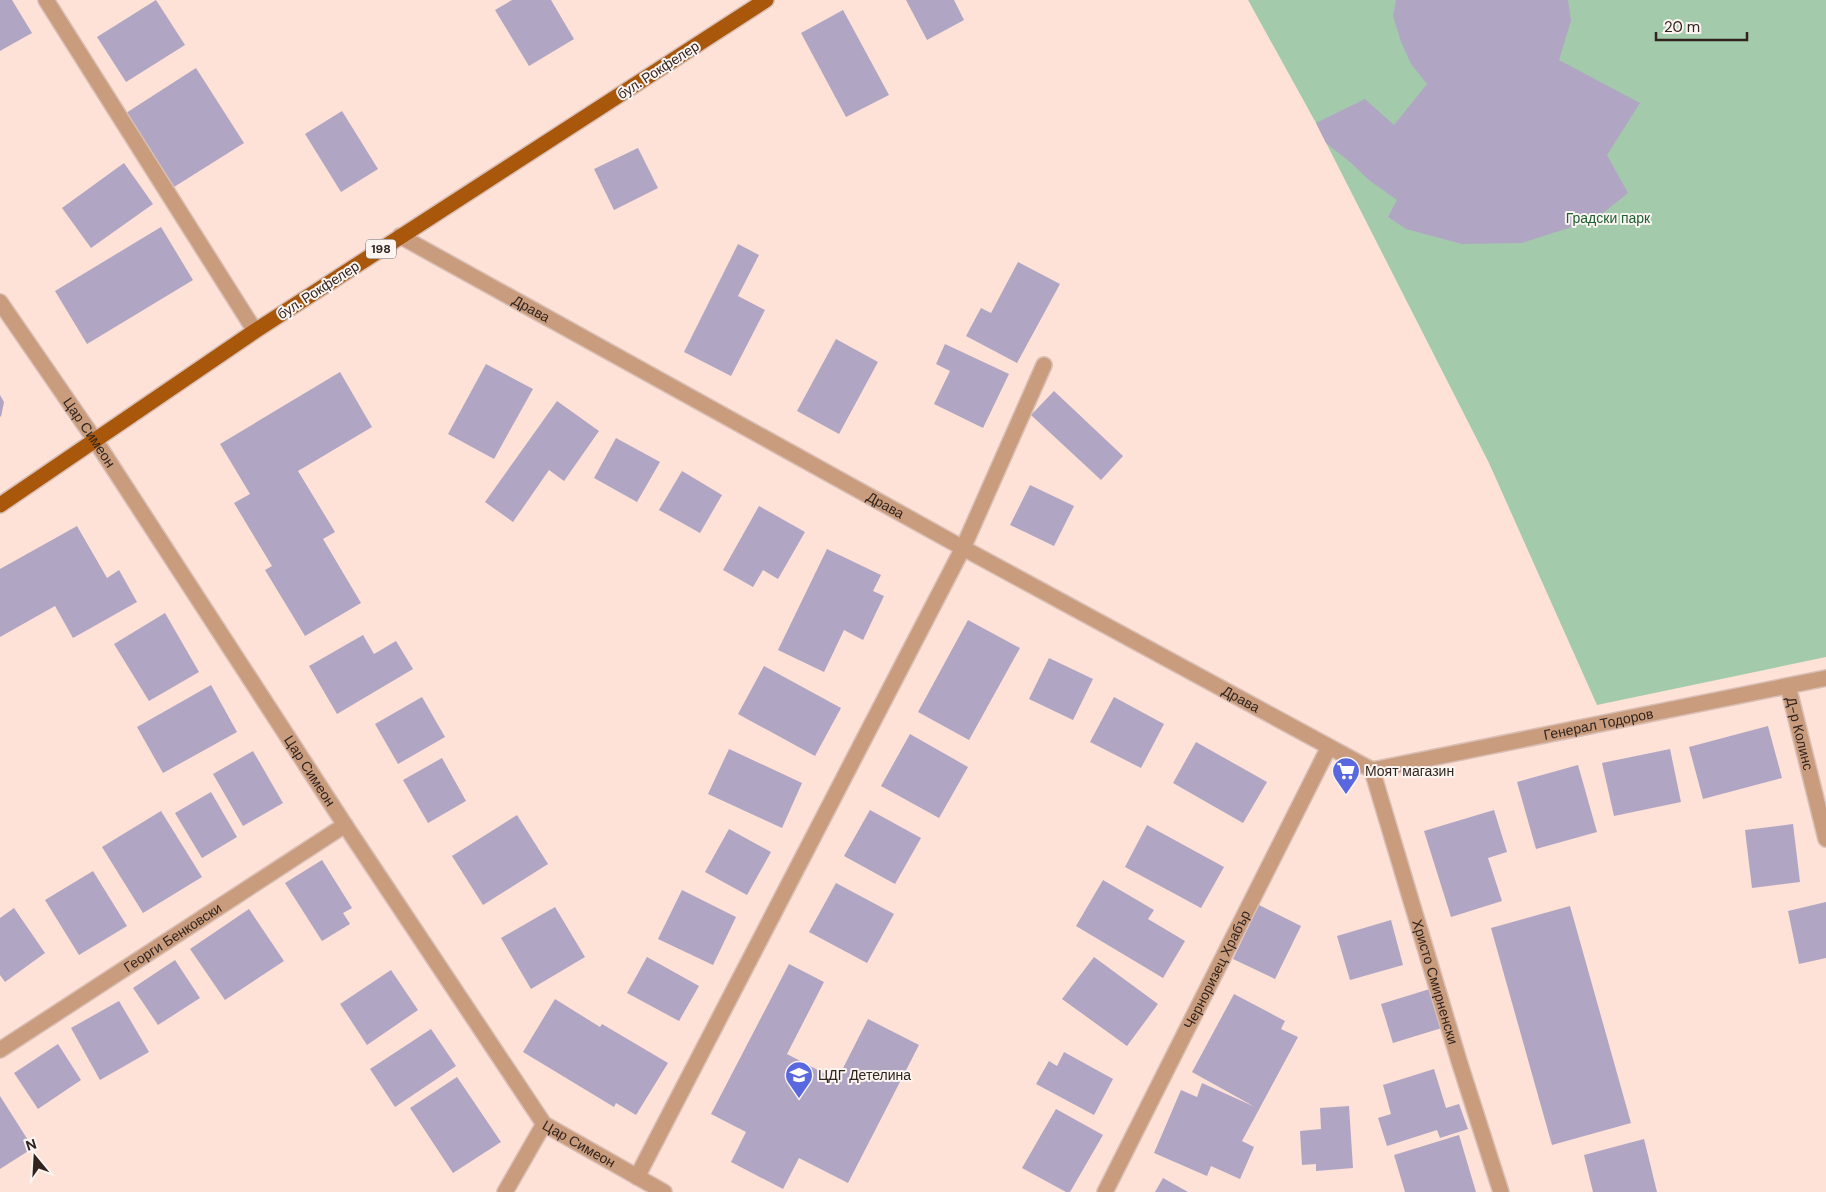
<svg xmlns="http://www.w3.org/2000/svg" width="1826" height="1192" viewBox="0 0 1826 1192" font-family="'DM Sans',sans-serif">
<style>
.green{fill:#a4caac}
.building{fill:#b0a6c3}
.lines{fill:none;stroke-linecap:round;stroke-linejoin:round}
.minor-casing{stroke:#d9bfb6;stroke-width:18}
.major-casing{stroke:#d9bfb6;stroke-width:18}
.minor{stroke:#c99c7d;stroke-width:15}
.major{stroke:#a8570b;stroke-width:15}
.labels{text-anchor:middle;stroke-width:4;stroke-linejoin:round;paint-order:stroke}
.shield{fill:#fbf4f1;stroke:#6e625e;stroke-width:1}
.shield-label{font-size:12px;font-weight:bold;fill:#31241f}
.street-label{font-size:14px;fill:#31241f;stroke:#fbf4f1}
.park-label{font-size:14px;fill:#1d6034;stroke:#fbf4f1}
.poi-label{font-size:14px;fill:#31241f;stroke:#fbf4f1;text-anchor:start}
</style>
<rect width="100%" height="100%" fill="#fee1d7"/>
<path class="green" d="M1248 0H1826V657L1597 705 1489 463 1316 123Z"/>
<g class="building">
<path d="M0 0H12L32 33 0 51Z"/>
<path d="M156 0 185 45 126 82 97 37Z"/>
<path d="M512 0H551L574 39 529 66 495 10Z"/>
<path d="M906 0H954L964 20 927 40Z"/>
<path d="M1396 0H1568L1571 21 1559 60 1640 103 1607 155 1628 193 1594 220 1522 243 1462 244 1406 229 1388 217 1397 200 1370 181 1350 162 1326 143 1316 123 1365 99 1394 125 1427 84 1411 64 1401 42 1393 16Z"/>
<path d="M843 10 889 95 846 117 801 33Z"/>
<path d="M196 68 244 143 174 187 126 113Z"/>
<path d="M342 111 378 169 341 192 305 134Z"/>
<path d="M638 148 658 188 614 210 594 169Z"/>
<path d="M124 163 153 204 91 248 62 208Z"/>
<path d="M161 227 193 280 87 344 55 291Z"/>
<path d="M738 244 759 255 738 296 765 310 731 376 684 352Z"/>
<path d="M1018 262 1060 284 1017 363 966 336 981 308 991 313Z"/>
<path d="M836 339 878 362 839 434 797 411Z"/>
<path d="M945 344 1009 374 983 428 934 404 950 371 936 364Z"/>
<path d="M486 364 533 389 494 459 448 434Z"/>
<path d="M340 372 372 427 298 471 335 532 323 539 361 603 305 636 265 570 272 566 234 503 250 494 220 444Z"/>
<path d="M1054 391 1123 456 1101 480 1031 415Z"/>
<path d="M0 395 4 402 1 417 0 416Z"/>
<path d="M557 401 599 431 564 481 549 470 513 522 485 502Z"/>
<path d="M616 438 660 462 637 502 594 478Z"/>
<path d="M682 471 722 495 700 533 659 510Z"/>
<path d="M1030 485 1074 506 1054 546 1010 525Z"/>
<path d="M759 506 805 532 778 579 763 570 753 587 723 570Z"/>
<path d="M77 526 107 578 119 570 137 602 73 638 55 606 0 637V569Z"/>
<path d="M827 549 881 575 873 591 884 596 863 640 844 630 824 672 778 650Z"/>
<path d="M165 613 199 672 149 701 114 644Z"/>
<path d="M968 620 1020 648 969 740 918 712Z"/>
<path d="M363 635 374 654 396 641 413 669 337 714 309 666Z"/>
<path d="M1049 658 1093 679 1073 720 1029 699Z"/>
<path d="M764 666 841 708 815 756 738 714Z"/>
<path d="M211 685 237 732 163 773 137 727Z"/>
<path d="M422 697 445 737 398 764 375 724Z"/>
<path d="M1114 697 1164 724 1141 768 1090 742Z"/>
<path d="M1768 726 1782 778 1703 799 1689 747Z"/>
<path d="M910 734 968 767 939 818 881 786Z"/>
<path d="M1196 742 1267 782 1243 823 1173 783Z"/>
<path d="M729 749 802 783 782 828 708 794Z"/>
<path d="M1670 749 1681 802 1614 816 1602 763Z"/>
<path d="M253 751 283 803 243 826 213 774Z"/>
<path d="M442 758 466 801 428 823 403 780Z"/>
<path d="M1578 765 1597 832 1536 849 1517 782Z"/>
<path d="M211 792 237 837 202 858 175 813Z"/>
<path d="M870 810 921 838 895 884 844 856Z"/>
<path d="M1494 810 1507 852 1488 858 1502 901 1451 917 1424 831Z"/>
<path d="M161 811 202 877 143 913 102 847Z"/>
<path d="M517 815 548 864 483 905 452 856Z"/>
<path d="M1793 824 1800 882 1752 888 1745 830Z"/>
<path d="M1147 825 1224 867 1201 908 1125 867Z"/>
<path d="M729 829 771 852 747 895 705 872Z"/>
<path d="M322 860 352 908 343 913 350 924 322 941 285 883Z"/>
<path d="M93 871 127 926 79 955 45 900Z"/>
<path d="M1103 880 1154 910 1148 919 1185 941 1163 978 1076 926Z"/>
<path d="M836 883 894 914 867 963 809 932Z"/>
<path d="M682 890 736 917 713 965 658 939Z"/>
<path d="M1826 902V958L1799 964 1788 911Z"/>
<path d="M1259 905 1301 926 1275 979 1233 959Z"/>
<path d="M1570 906 1631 1123 1552 1145 1491 928Z"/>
<path d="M555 907 585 957 531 989 501 938Z"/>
<path d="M14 908 45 953 5 982 0 975V918Z"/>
<path d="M249 909 284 961 225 1000 190 949Z"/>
<path d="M1391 920 1403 965 1350 980 1337 936Z"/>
<path d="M647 957 699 986 679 1021 627 993Z"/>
<path d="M1094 957 1158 1004 1127 1046 1062 999Z"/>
<path d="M175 960 200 998 158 1025 133 988Z"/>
<path d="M789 964 824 982 787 1054 837 1080 868 1019 919 1045 848 1183 799 1158 783 1189 731 1162 746 1132 711 1114Z"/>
<path d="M391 970 418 1010 367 1045 340 1004Z"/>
<path d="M1433 988 1445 1027 1393 1043 1381 1004Z"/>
<path d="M1234 994 1285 1021 1281 1029 1298 1037 1242 1141 1254 1147 1240 1179 1211 1166 1207 1176 1154 1153 1181 1090 1197 1097 1202 1083 1255 1107 1192 1072Z"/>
<path d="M555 999 600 1027 602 1024 668 1063 636 1115 616 1103 614 1107 523 1052Z"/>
<path d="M119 1001 149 1052 100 1080 71 1028Z"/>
<path d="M431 1029 456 1066 395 1107 370 1069Z"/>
<path d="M58 1044 81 1080 38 1109 14 1073Z"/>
<path d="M1064 1052 1113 1079 1094 1115 1036 1084 1049 1061 1057 1066Z"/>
<path d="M1434 1069 1446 1108 1459 1104 1468 1129 1440 1138 1437 1130 1387 1146 1378 1118 1391 1114 1383 1085Z"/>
<path d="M457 1077 501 1142 453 1173 410 1108Z"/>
<path d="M0 1096 33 1148 0 1169Z"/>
<path d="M1349 1106 1353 1168 1316 1171V1164L1302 1165 1300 1131 1321 1129 1320 1108Z"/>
<path d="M1056 1109 1103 1135 1070 1192H1066L1022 1168Z"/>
<path d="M1459 1135 1476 1192H1405L1394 1155Z"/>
<path d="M1644 1139 1657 1192H1593L1584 1155Z"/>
<path d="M1163 1178 1188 1192H1155Z"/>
</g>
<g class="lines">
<g class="minor-casing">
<g id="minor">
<path d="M46 0 255 331"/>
<path id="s1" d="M400 236 963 548 1372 770"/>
<path id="s2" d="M0 302 95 440 345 825 544 1124 664 1192"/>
<path id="s3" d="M1788 686 1826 839"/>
<path id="s4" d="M1372 770 1826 678"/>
<path id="s5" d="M1372 770 1459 1061 1501 1192"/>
<path id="s6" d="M0 1050 345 825"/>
<path d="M637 1177 963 548 1044 365"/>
<path d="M505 1192 544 1124"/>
<path id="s7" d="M1105 1192 1329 747"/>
</g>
</g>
<g class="major-casing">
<path id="major" d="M0 505 255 331 766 0"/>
</g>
<use href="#minor" class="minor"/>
<use href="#major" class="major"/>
</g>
<defs>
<g id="supermarket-pin" transform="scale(1.4375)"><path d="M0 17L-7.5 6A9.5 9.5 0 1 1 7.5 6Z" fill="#5968df" stroke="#fbf4f1"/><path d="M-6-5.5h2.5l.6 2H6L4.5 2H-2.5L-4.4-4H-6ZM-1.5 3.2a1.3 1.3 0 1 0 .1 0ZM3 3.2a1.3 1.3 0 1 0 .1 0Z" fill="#fff"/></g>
<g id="school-pin" transform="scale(1.4375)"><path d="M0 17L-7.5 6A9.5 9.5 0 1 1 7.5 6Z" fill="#5968df" stroke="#fbf4f1"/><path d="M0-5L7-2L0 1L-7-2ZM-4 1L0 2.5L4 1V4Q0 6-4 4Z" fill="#fff"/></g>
</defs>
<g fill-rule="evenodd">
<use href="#supermarket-pin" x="1346" y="771"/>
<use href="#school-pin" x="799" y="1075"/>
</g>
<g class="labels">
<rect class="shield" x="366" y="239.5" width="30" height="19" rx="4"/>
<g class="shield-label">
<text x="381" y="253">198</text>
</g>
<g class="street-label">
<text transform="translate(658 70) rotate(-33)" y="5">бул. Рокфелер</text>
<text transform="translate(318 290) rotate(-33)" y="5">бул. Рокфелер</text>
<text dy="5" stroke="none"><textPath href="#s1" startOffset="150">Драва</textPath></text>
<text dy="5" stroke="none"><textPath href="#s2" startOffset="158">Цар Симеон</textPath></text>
<text dy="5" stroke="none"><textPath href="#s1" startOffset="555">Драва</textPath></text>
<text dy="5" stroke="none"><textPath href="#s1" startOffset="960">Драва</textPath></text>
<text dy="5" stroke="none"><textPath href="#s4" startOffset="231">Генерал Тодоров</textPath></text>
<text dy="5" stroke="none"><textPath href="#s3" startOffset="49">Д-р Колинс</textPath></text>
<text dy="5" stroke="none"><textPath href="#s2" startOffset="562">Цар Симеон</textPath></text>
<text dy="5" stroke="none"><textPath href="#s6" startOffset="206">Георги Бенковски</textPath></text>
<text dy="5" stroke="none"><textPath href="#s7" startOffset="249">Черноризец Храбър</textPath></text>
<text dy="5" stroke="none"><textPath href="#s5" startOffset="221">Христо Смирненски</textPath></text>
<text dy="5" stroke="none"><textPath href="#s2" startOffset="1026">Цар Симеон</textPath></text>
</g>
<g class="park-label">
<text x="1608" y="223">Градски парк</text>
</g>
<g class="poi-label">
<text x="1365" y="776">Моят магазин</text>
<text x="818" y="1080">ЦДГ Детелина</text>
</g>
</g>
<g transform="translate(35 1157) rotate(342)" stroke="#fbf4f1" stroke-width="4" paint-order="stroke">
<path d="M0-4L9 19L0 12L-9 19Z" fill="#31241f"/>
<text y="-8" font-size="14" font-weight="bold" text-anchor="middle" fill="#31241f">N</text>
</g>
<path d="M1656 32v8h91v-8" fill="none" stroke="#31241f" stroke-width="2.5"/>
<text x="1664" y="32" font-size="15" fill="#31241f" stroke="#fbf4f1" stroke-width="4" paint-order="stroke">20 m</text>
</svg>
